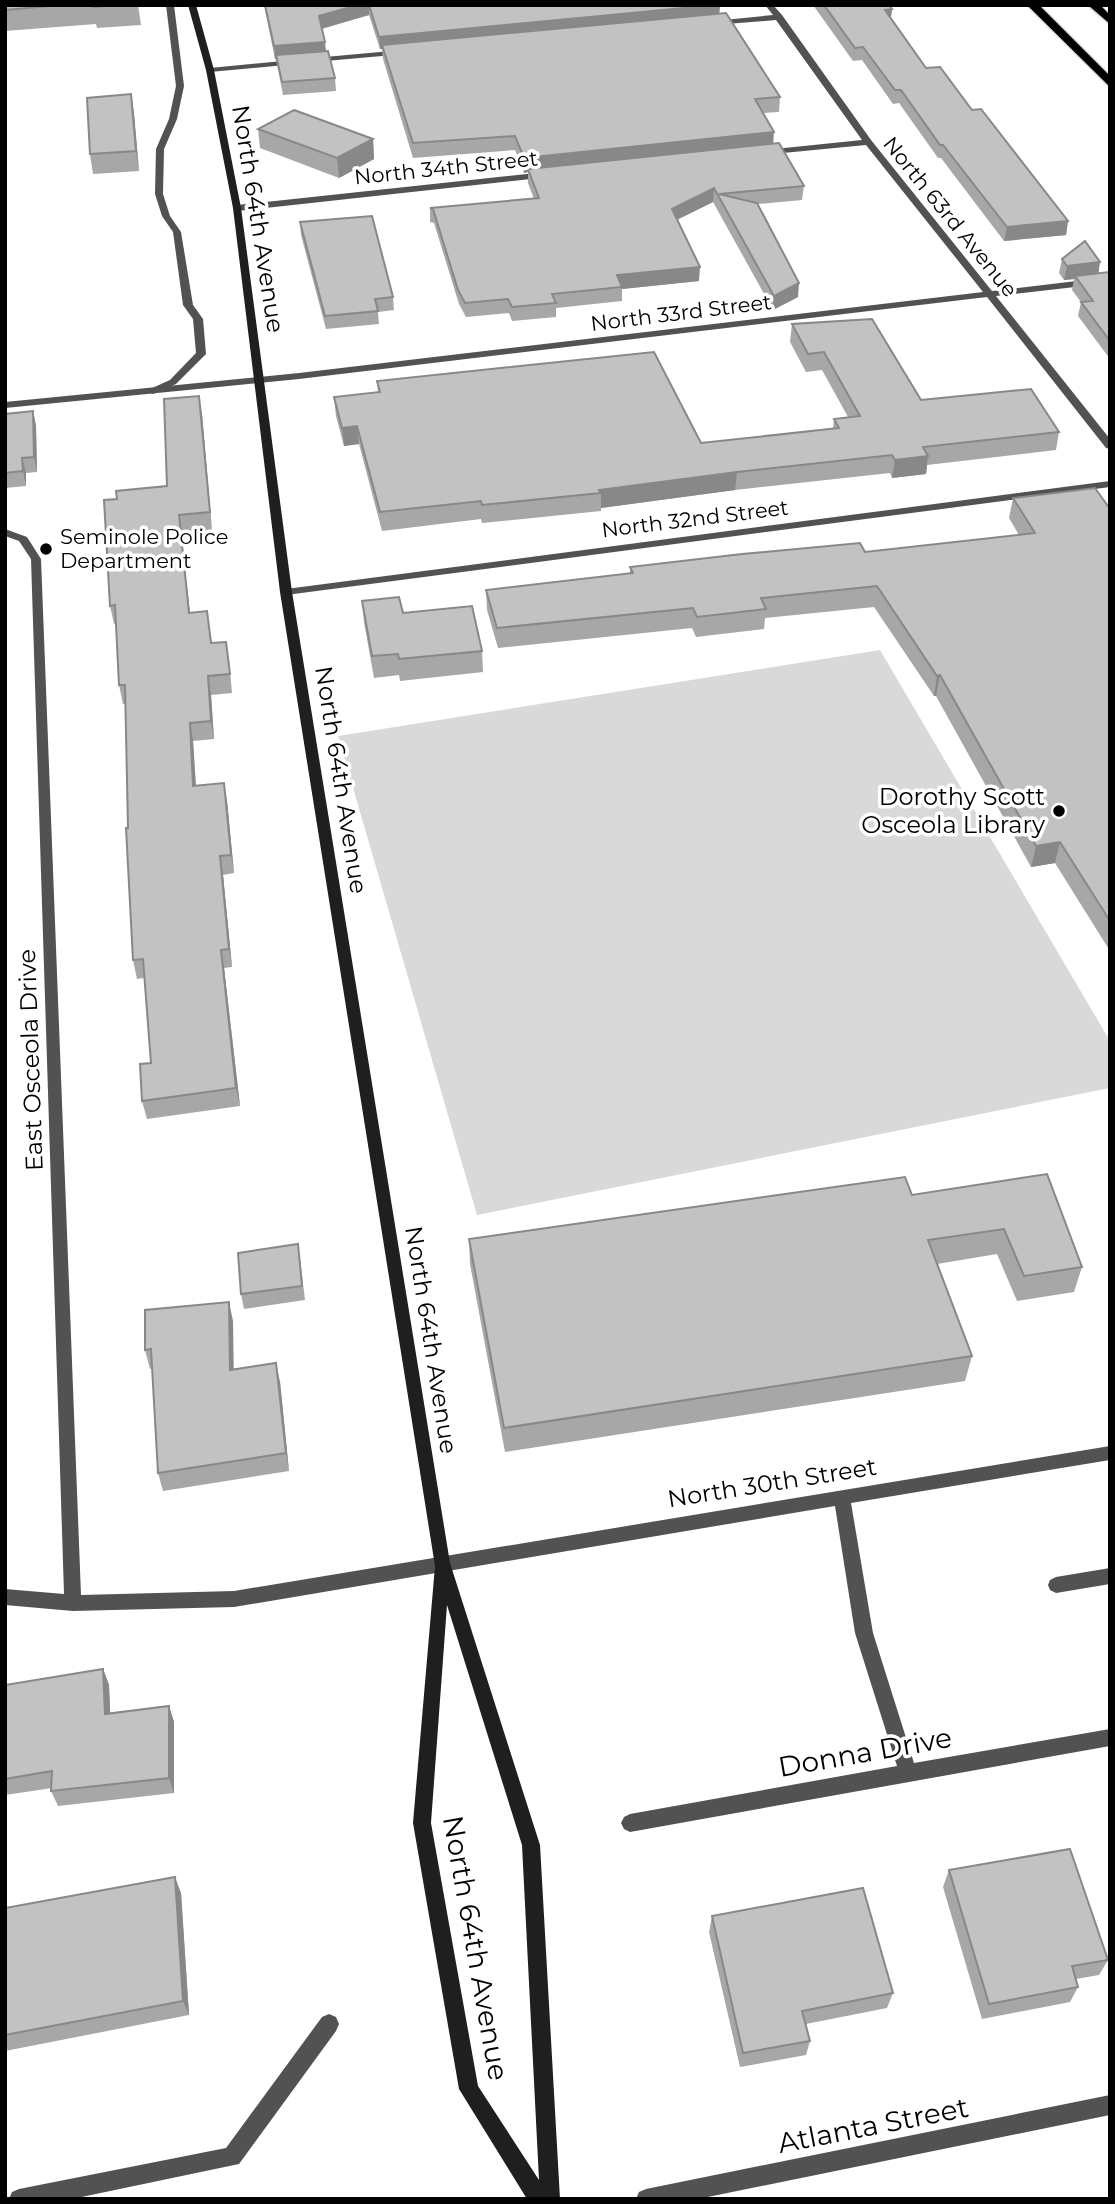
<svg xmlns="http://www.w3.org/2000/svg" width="1115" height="2204" viewBox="0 0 1115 2204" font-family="Montserrat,sans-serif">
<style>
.green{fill:#d9d9d9}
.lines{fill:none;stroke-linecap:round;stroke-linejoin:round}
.highway-casing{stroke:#dbdbdb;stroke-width:3}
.lane{fill:#525252;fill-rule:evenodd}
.street{fill:#525252;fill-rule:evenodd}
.secondary{fill:#1f1f1f;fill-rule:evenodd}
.highway{fill:#000;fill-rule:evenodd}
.wall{fill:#a7a7a7}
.shaded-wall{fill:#888}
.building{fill:#c2c2c2;stroke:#888;stroke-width:2}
.poi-dot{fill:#000;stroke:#fff;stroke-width:2.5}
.labels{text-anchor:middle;stroke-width:7;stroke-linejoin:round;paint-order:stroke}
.far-street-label{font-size:21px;fill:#000;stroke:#fff}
.far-poi-label{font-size:21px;fill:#000;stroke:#fff;text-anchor:start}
.street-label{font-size:24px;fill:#000;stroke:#fff}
.poi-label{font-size:24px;fill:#000;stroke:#fff;text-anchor:end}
.near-street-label{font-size:28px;fill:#000;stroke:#fff}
</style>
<rect width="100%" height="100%" fill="#fff"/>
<path class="green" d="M880 650 1110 1041V1088L477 1215 338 736Z"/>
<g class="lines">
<g class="highway-casing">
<g id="highway">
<path d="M1027 5H1039L1110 76V87Z"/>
<path d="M1088 5H1100L1110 15V24Z"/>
</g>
</g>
<g class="lane">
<path d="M166 5H174L184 86 177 119 164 149 163 194 170 216 181 232 193 305 203 319 206 354 176 384 153 394 150 393V389L170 380 196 353 193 319 183 305 173 232 162 216 155 194 156 149 169 119 176 86Z"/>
<path d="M1110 1568V1584L1056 1593 1050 1590 1048 1585 1050 1580 1056 1577Z"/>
<path d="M329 2014 336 2017 339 2024 336 2031 239 2164 72 2199H9L12 2192 19 2189 226 2148 322 2017Z"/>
</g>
<g class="street">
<path d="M765 5H773L782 15 871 140 992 291 1110 277V283L996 296 1110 439V449L1106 448 987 297 299 379 5 408V402L299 373 983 292 866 145 762 155V151L765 150 862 140 776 20 714 25 710 23 714 21 773 15Z"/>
<path d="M402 50 406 52 405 54 314 62 310 60 314 58Z"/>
<path d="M293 60 297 62 296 64 210 72 206 70 210 68Z"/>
<path d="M546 172 549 173V177L237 211 233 208 237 205Z"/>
<path d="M1110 481V487L286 595 280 592 286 589Z"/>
<path d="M5 529 27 537 41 559 81 1595 234 1591 1110 1446V1460L851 1503 873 1633 914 1763 1110 1729V1746L630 1832 624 1829 621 1823 624 1817 630 1814 897 1766 855 1633 835 1506 234 1607 73 1611 5 1605V1589L64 1594 31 559 19 541 5 536Z"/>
<path d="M1110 2095V2115L698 2199H636L639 2192 646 2189Z"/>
</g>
<path class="secondary" d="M188 5H196L214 70 241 208 292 592 450 1563 540 1845 560 2199H527L459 2089 413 1823 435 1566 280 592 233 208 206 70ZM447 1605 522 1845 539 2180 478 2086 431 1823Z"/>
<use href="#highway" class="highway"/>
</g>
<g class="wall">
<path d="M5 5H138L141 25 97 28 96 24 5 31Z"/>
<path d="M264 5H720L719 14 780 97 779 112 763 113 773 144 804 186 802 200 758 204 798 297 773 310 713 202 677 220 699 281 622 289V301L556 308V317L512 321 509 313 466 317 459 304 434 223 430 222V208L534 199 528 183V172L524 173 515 150 413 158 383 59 382 49H380L369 15 322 29 326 51 335 78 336 91 283 95 276 59H275Z"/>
<path d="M813 5H889L892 9 891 18 926 68 972 110 1068 221 1066 235 1004 241 941 158H938L899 103 893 104 862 60 853 61Z"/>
<path d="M131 94 134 114 139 171 93 174 90 154Z"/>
<path d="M258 129 373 139 374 159 339 178 260 148Z"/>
<path d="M300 222 393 297 394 310 378 312 379 324 326 329 301 235Z"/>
<path d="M1062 259 1098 273 1110 274V359L1078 316 1081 302 1072 290 1074 279 1064 280 1059 273Z"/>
<path d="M792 324 921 400 1059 432 1056 450 927 465 926 474 892 478 890 473 735 490 601 508V511L482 523 481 519 382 531 359 444 344 446 336 416 334 397 378 393 377 381 701 443 833 428 834 419 848 417 822 370 806 372 790 342Z"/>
<path d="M33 411 36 426 37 472 26 473V486L5 488V414Z"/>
<path d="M202 414 212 531 181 534 190 613 210 630 212 643 229 660 232 693 211 695 214 739 193 741 196 786 227 801 234 873 223 875 232 967 224 968 240 1106 147 1119 142 1101 151 1063 144 978 137 979 133 960 125 704H123L119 685 116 624H114L110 606 117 499 167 486Z"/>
<path d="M1013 498 1110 509V951L1055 863 1031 867 936 696H934L874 607 765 618 764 629 696 637 692 628 498 648 487 610 486 590 630 573V567L865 552 1019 535 1009 518Z"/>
<path d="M362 601 403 613 482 651 483 672 400 681 399 675 374 678 364 622Z"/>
<path d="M1047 1174 1082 1267 1074 1292 1017 1301 997 1254 937 1264 972 1356 965 1381 505 1452 470 1264 469 1239 912 1195Z"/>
<path d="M300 1258 305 1300 244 1309 241 1294Z"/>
<path d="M233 1321V1370L280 1382 289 1471 163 1491 158 1473 152 1368 150 1369 145 1350Z"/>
<path d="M103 1669 109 1685 110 1713 169 1706 174 1722V1793L58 1806 51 1791 52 1788 5 1795V1685Z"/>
<path d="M949 1870 1108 1960 1099 1975 1076 1979 1078 1987 1070 2002 982 2019 943 1887Z"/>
<path d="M181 1893 189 2015 5 2051V1908Z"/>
<path d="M712 1916 893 1993 887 2008 806 2024 810 2041 806 2055 740 2067 709 1932Z"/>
</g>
<g class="shaded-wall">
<path d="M358 5H369V15L320 29 319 16Z"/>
<path d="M720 5 719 17 382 45V49H380L379 37Z"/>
<path d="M892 9 890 22 885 10Z"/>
<path d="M325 42 326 54 275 59 274 46Z"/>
<path d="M131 94 134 114 139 171 136 151Z"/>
<path d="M774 132 773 147 528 169V172L524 173V158Z"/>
<path d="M373 139 374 159 339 178 337 158Z"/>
<path d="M714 188 713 202 672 222V209Z"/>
<path d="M1068 221 1066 235 1004 241 1007 227Z"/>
<path d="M1100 262 1098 276H1075L1074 279 1064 280 1067 266Z"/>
<path d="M700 267 699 281 622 289 617 275Z"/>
<path d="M799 283 798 297 773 310 774 296Z"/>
<path d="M199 396 202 414 212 531 210 512Z"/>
<path d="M33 411 36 426 37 472 34 457Z"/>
<path d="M357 426 359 444 344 446 342 428Z"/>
<path d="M928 456 926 474 892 478 895 460Z"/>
<path d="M22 458 26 473V486L23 471Z"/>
<path d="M737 472 735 490 601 508V493L599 490Z"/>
<path d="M179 515 181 534 192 632 189 613Z"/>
<path d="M940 675 936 696H934L937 676Z"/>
<path d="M208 676 211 695 214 739 211 721Z"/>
<path d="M190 723 193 741 197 805 193 786Z"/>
<path d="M224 783 227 801 234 873 231 855Z"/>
<path d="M1060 842 1055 863 1031 867 1036 846Z"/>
<path d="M220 856 223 875 232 967 229 949Z"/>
<path d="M221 950 224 968 240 1106 236 1088Z"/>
<path d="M229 1302 233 1321 234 1389 230 1370Z"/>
<path d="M276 1363 280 1382 289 1471 286 1453Z"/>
<path d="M103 1669 109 1685 111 1729 105 1714Z"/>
<path d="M169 1706 174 1722V1793L169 1778Z"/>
<path d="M175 1877 181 1893 189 2015 183 2001Z"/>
</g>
<g class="building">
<path d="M5 5H62L5 10Z"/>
<path d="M93 5H116L94 7Z"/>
<path d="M265 5H358L319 16 325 42 274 46Z"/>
<path d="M369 5H715L379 37Z"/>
<path d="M824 5H889L892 9 885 10 926 68 940 67 972 110 981 109 1068 221 1007 227 943 145H940L901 90H895L863 47 855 48Z"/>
<path d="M726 13 780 97 755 99 774 132 524 158 515 136 413 143 382 45Z"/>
<path d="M328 51 335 78 282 82 276 55Z"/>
<path d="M131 94 136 151 90 154 87 98Z"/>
<path d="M294 110 373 139 337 158 258 129Z"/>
<path d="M779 143 804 186 719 194 757 203 799 283 774 296 714 188 672 209 700 267 617 275 622 287 552 294 556 303 512 307 508 299 465 303 458 290 433 209 430 208 539 198 528 169Z"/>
<path d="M372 216 393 297 375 299 378 311 325 316 300 222Z"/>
<path d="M1085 241 1100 262 1067 266 1062 259Z"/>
<path d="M1109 272 1110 274V341L1081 302 1093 301 1075 276Z"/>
<path d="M872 319 921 400 1031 389 1059 432 923 447 928 456 895 460 892 455 737 472 599 490 601 493 482 505 481 501 380 512 357 426 342 428 334 397 380 392 377 381 654 352 701 443 839 428 834 419 860 416 824 352 808 354 792 324Z"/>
<path d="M199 396 210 512 179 515 189 613 207 611 211 643 226 642 230 674 208 676 211 721 190 723 193 786 224 783 231 855 220 856 229 949 221 950 236 1088 142 1101 140 1064 151 1063 143 959 133 960 126 828H128L125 685H119L115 605 110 606 104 500 117 499 116 491 167 486 164 399Z"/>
<path d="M33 411 34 457 22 458 23 471 5 473V414Z"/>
<path d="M1095 488 1110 509V921L1060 842 1036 846 940 675 937 676 877 586 761 598 766 609 697 617 693 608 497 628 486 590 633 573 630 567 742 554 860 543 865 552 1035 533 1013 498Z"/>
<path d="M399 597 403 613 472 606 482 651 399 659 398 654 372 656 362 601Z"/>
<path d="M1047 1174 1082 1267 1024 1276 1004 1229 928 1240 972 1356 504 1428 469 1239 905 1177 912 1195Z"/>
<path d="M298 1244 302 1286 241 1294 238 1253Z"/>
<path d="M229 1302 230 1370 276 1363 286 1453 158 1473 151 1349 145 1350V1310Z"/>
<path d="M103 1669 105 1714 169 1706V1778L51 1791 52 1771 5 1779V1685Z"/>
<path d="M1070 1849 1108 1960 1072 1966 1078 1987 989 2004 949 1870Z"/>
<path d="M175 1877 183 2001 5 2035V1908Z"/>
<path d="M863 1888 893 1993 802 2011 810 2041 743 2053 712 1916Z"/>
</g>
<g class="poi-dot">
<circle cx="46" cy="549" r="7"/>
<circle cx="1059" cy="811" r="7"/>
</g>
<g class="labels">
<g class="far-street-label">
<text transform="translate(446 168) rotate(-6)" y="7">North 34th Street</text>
<text transform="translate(950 217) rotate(51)" y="7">North 63rd Avenue</text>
<text transform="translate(681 313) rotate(-7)" y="7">North 33rd Street</text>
<text transform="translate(695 519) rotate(-7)" y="7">North 32nd Street</text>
</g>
<g class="far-poi-label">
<text x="60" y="544">Seminole Police<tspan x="60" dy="24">Department</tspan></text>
</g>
<g class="street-label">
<text transform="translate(258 219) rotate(81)" y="8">North 64th Avenue</text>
<text transform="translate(341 780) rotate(81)" y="8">North 64th Avenue</text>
<text transform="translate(31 1060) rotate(-92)" y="8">East Osceola Drive</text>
<text transform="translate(431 1340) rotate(81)" y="8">North 64th Avenue</text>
<text transform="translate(772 1483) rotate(-9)" y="8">North 30th Street</text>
</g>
<g class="poi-label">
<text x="1045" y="805">Dorothy Scott<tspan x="1045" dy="28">Osceola Library</tspan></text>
</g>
<g class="near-street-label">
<text transform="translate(865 1752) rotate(-10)" y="10">Donna Drive</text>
<text transform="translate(476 1948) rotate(80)" y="10">North 64th Avenue</text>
<text transform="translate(873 2125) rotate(-11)" y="10">Atlanta Street</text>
</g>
</g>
<rect width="1115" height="2204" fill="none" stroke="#000000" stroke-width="14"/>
</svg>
